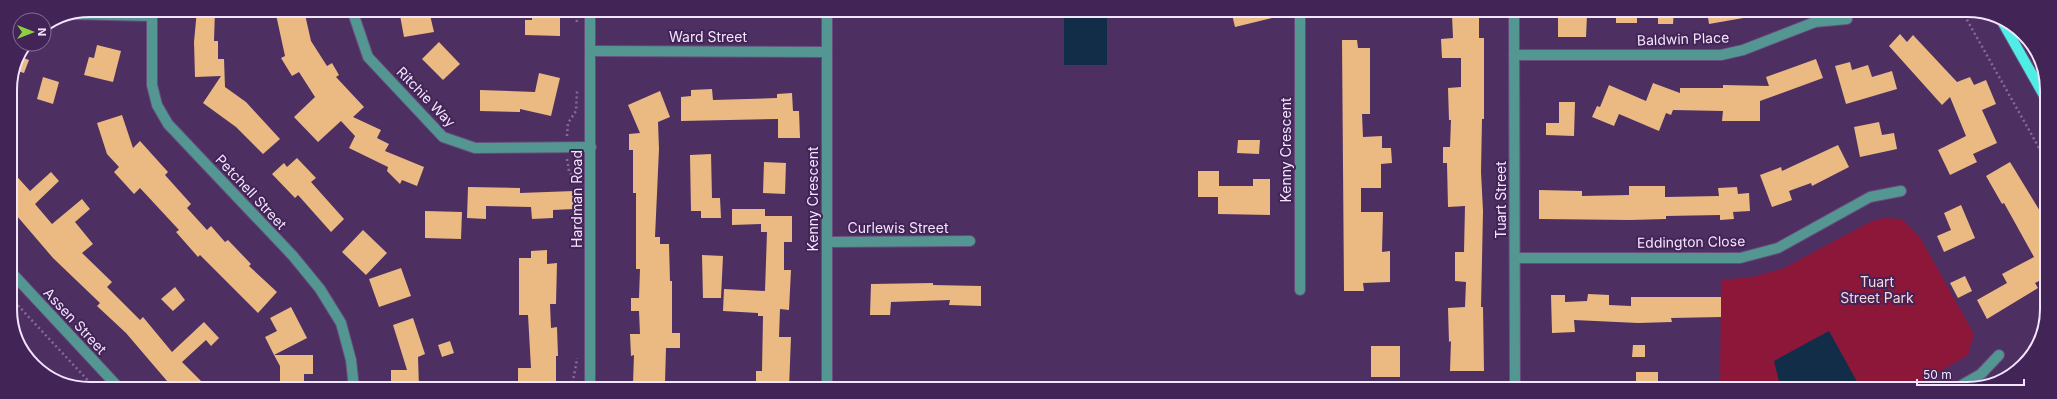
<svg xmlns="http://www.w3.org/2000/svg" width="2057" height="399" viewBox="0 0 2057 399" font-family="Inter,sans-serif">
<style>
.green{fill:#8c1739}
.water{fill:#112d48}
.building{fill:#eaba82}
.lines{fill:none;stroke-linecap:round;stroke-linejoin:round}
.minor-casing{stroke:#684c7b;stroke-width:12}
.major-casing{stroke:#684c7b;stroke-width:12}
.path{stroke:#856c96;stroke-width:2.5;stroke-dasharray:2 3;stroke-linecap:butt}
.minor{stroke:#549692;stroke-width:10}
.major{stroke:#4fede5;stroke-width:10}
.labels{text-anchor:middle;stroke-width:4;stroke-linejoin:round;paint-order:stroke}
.street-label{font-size:14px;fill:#f2e5fd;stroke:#432456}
.park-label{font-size:14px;fill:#f6d6d9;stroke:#432456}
.rim{fill:none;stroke:#f2e5fd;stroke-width:2}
</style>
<rect width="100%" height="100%" fill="#4e2f62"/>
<path class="green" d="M1885 218 1902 219 1921 239 1974 334 1968 355 1910 389H1861L1829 331 1774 361 1781 389H1720L1721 280 1752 277 1782 269 1872 221Z"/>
<g class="water">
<rect x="1064" y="10" width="43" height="55"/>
<path d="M1829 331 1861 389H1781L1774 361Z"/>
</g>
<g class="building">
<path d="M197 10H215L214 41H218V59H224L225 87 246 102 280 139 263 154 236 127 203 103 221 76 195 77 194 42Z"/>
<path d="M275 10H304L311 41 327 66 332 63 339 75 336 77 364 107 353 117 381 130 377 138 389 144 385 151 424 167 417 186 402 180 400 184 387 171 388 167 349 148 355 136 341 121 318 142 294 117 315 97 299 72 292 76 281 58 285 56Z"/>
<path d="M399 10H422L423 16 430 15 434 32 404 37Z"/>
<path d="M532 10H560V36L525 35V20H532Z"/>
<path d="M1231 10H1284V15L1235 27Z"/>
<path d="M1462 11H1479V38H1484V119H1482L1481 172 1483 211 1481 307H1483L1484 371H1450L1451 341 1449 342 1448 308 1465 307 1466 282 1455 281V252H1464L1465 206 1448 207 1447 163H1443V147H1450L1451 120H1449L1448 88 1461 87V58H1442L1441 39 1453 38 1452 15H1463Z"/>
<path d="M1558 11H1580V15H1587L1586 37H1558Z"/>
<rect x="1616" y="11" width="21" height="12"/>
<path d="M1658 11H1674L1673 24H1658Z"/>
<path d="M1707 11H1749V17L1709 24Z"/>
<path d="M1900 34 1907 42 1913 35 1957 82 1970 77 1974 85 1986 80 1996 104 1982 110 1997 143 1973 154 1977 162 1950 175 1938 150 1966 136 1950 97 1942 105 1889 46Z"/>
<path d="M1342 40H1357L1358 48H1370V114H1362L1363 137 1382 136V148H1391L1392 163 1381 164V188H1361V212H1383L1382 252 1390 251V282L1363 283 1364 291H1344Z"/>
<path d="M439 42 460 64 443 80 422 59Z"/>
<path d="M97 45 121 51 113 82 84 75 89 57 94 58Z"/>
<path d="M18 56 29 60 24 73 14 70Z"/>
<path d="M1816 59 1823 78 1760 101V121H1722L1723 111 1673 110 1671 115 1666 113 1659 131 1619 114 1614 126 1592 117 1597 106 1600 107 1609 85 1646 101 1653 83 1680 93V88H1723V85L1769 86 1766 77Z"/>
<path d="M1850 62 1852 70 1868 65 1872 77 1892 71 1897 89 1846 104 1835 66Z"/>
<path d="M539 73 560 78 551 116 520 109V112L480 111V90L535 92Z"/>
<path d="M43 77 59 82 53 104 37 99Z"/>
<path d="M712 89 713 100 777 98V94L792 93 793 111H799L800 138H778V119L681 121V97L691 96V90Z"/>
<path d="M660 91 670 117 658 122 659 149 655 237H660V244H669L670 281H672V333H680V348H666L665 383H656V388H641L642 385 633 384 634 355 631 356 630 334H640L639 311H631V298H639L640 269H636V193H633V150H629V134L640 133 628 105Z"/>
<path d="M1559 102H1575L1574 136 1546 135V123H1559Z"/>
<path d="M122 115 133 148 140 141 168 172 165 175 191 204 187 208 207 230 211 226 225 242 228 240 251 264 249 266 277 292 258 313 200 255 198 257 176 232 179 230 140 188 134 194 114 172 119 167 107 154 97 123Z"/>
<path d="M1879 122 1882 135 1894 133 1897 149 1860 157 1854 127Z"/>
<path d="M1238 140H1260L1259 154 1237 153Z"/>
<path d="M1838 145 1849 167 1812 186 1811 183 1789 191 1792 200 1772 207 1760 175 1781 167 1782 171Z"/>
<path d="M711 154 712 198H720L721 218H701V211H691L690 155Z"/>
<path d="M297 158 316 178 311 182 344 219 331 232 298 195 295 198 272 174 284 163 287 167Z"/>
<path d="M764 162 786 163 785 194 763 193Z"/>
<path d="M2010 162 2046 221V280L2045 278 2035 283 2038 288 1987 319 1977 300 2007 283 2002 274 2034 257 2004 203 2002 204 1986 176Z"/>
<path d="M11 170 30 191 51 172 59 181 35 204 52 224 82 199 90 209 75 222 93 244 82 253 112 282 107 287 140 320 143 317 172 352 204 322 219 338 211 346 206 340 182 362 208 388H173L126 333 97 306 100 303 53 258 11 209Z"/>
<path d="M1198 171H1219V186H1253V179H1270V215L1218 214V197H1198Z"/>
<path d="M1629 186H1665V197L1719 196 1718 188 1737 187 1738 194 1749 193 1750 211 1733 212 1734 219 1720 220V215L1666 216V219L1630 220 1539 219V190L1582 191V196L1629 195Z"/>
<path d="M468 187 520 188V193L574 191V209L553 210V218L532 219 531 207 486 206V219L467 218Z"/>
<path d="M1961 205 1975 238 1944 252 1937 236 1951 230 1944 213Z"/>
<path d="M732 209H765V216H792V242H784V270H791L789 310 780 309 779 337H791L789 388H756V371H762L763 316H758V313L723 311 724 289 765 291 767 232H761V224L732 225Z"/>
<path d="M425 211 462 212 461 239 425 238Z"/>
<path d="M363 230 387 253 366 275 342 252Z"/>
<path d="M547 250V264L557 263 556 304H550L551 328 557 327 558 356H556V388H518V368H531L528 315H519V258H531V251Z"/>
<path d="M702 255 723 256 721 298H703Z"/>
<path d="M401 268 411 296 379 307 369 279Z"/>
<path d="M1965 276 1972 291 1958 298 1950 283Z"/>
<path d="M933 283V285L981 286V306L949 305 950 300 891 302 890 315H870L871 284Z"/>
<path d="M175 287 185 300 173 311 161 299Z"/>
<path d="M1588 294 1609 295V305L1631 306V297H1721V317L1671 318 1672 322 1638 323 1574 320 1575 332 1552 333 1551 295H1565V302L1587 301Z"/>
<path d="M291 307 307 338 274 355 265 337 277 331 270 318Z"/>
<path d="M413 318 425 354 418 357 419 388H401L400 382 391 383V370H407L393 325Z"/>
<path d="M450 341 454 353 442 357 438 345Z"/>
<path d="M1633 345H1645V357H1632Z"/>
<rect x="1371" y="346" width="29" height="31"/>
<path d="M274 355H313V374H304V388H280V366Z"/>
<rect x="1636" y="372" width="22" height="17"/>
</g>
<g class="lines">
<g class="minor-casing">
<g id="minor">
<path d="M152 10V85L157 105 168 124 293 256 320 289 341 323 351 360 354 388"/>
<path d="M352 10 368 57 443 137 475 148 591 147"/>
<path d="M590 10V388"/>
<path d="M827 10V389"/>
<path d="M1514 11 1515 389"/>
<path d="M68 14 152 16"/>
<path d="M590 51 827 52"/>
<path d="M1514 55H1721L1743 50 1815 22 1847 19"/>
<path d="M827 242 970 241"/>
<path d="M1515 258H1740L1778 248 1870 197 1901 191"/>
<path d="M11 272 119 388"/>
<path d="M1300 290V10"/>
<path d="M1955 389 1981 374 1999 355"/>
</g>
</g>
<g class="major-casing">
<path id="major" d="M2003 23 2046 99"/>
</g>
<g class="path">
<path d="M575 10 577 22"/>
<path d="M1962 11 2038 146 2046 163"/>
<path d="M567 136 568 123 576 111 577 91"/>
<path d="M567 159 569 171 577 185"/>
<path d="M11 298 95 388"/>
<path d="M572 388C573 377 576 368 577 358"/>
</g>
<use href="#minor" class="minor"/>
<use href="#major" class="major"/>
</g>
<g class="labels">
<g class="street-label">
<text x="708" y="42">Ward Street</text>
<text transform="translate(1683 39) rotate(-2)" y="5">Baldwin Place</text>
<text transform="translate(426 97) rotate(46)" y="5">Ritchie Way</text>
<text transform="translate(1286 150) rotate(-90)" y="5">Kenny Crescent</text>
<text transform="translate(251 192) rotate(47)" y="5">Petchell Street</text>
<text transform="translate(577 199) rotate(-90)" y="5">Hardman Road</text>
<text transform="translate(813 199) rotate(-90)" y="5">Kenny Crescent</text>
<text transform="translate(1501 200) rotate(-90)" y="5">Tuart Street</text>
<text x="898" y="233">Curlewis Street</text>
<text transform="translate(1691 242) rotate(-1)" y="5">Eddington Close</text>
<text transform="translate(75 321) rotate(47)" y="5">Assen Street</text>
</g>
<g class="park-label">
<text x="1877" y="287">Tuart<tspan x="1877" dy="16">Street Park</tspan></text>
</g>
</g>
<path d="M0 0H2057V399H0ZM90 17H1967A73 73 0 0 1 2040 90V309A73 73 0 0 1 1967 382H90A73 73 0 0 1 17 309V90A73 73 0 0 1 90 17Z" fill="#432456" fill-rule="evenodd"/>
<path class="rim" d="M90 17H1967A73 73 0 0 1 2040 90V309A73 73 0 0 1 1967 382H90A73 73 0 0 1 17 309V90A73 73 0 0 1 90 17Z"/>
<g transform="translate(32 32) rotate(90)"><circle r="19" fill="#432456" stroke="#897199"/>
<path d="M0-3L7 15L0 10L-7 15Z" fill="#8fcd42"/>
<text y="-6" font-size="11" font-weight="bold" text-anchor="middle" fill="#f2e5fd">N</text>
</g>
<path d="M1917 379v6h107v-6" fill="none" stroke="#f2e5fd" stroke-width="2"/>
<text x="1923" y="379" font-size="12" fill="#f2e5fd" stroke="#432456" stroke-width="3" paint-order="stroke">50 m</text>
</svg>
